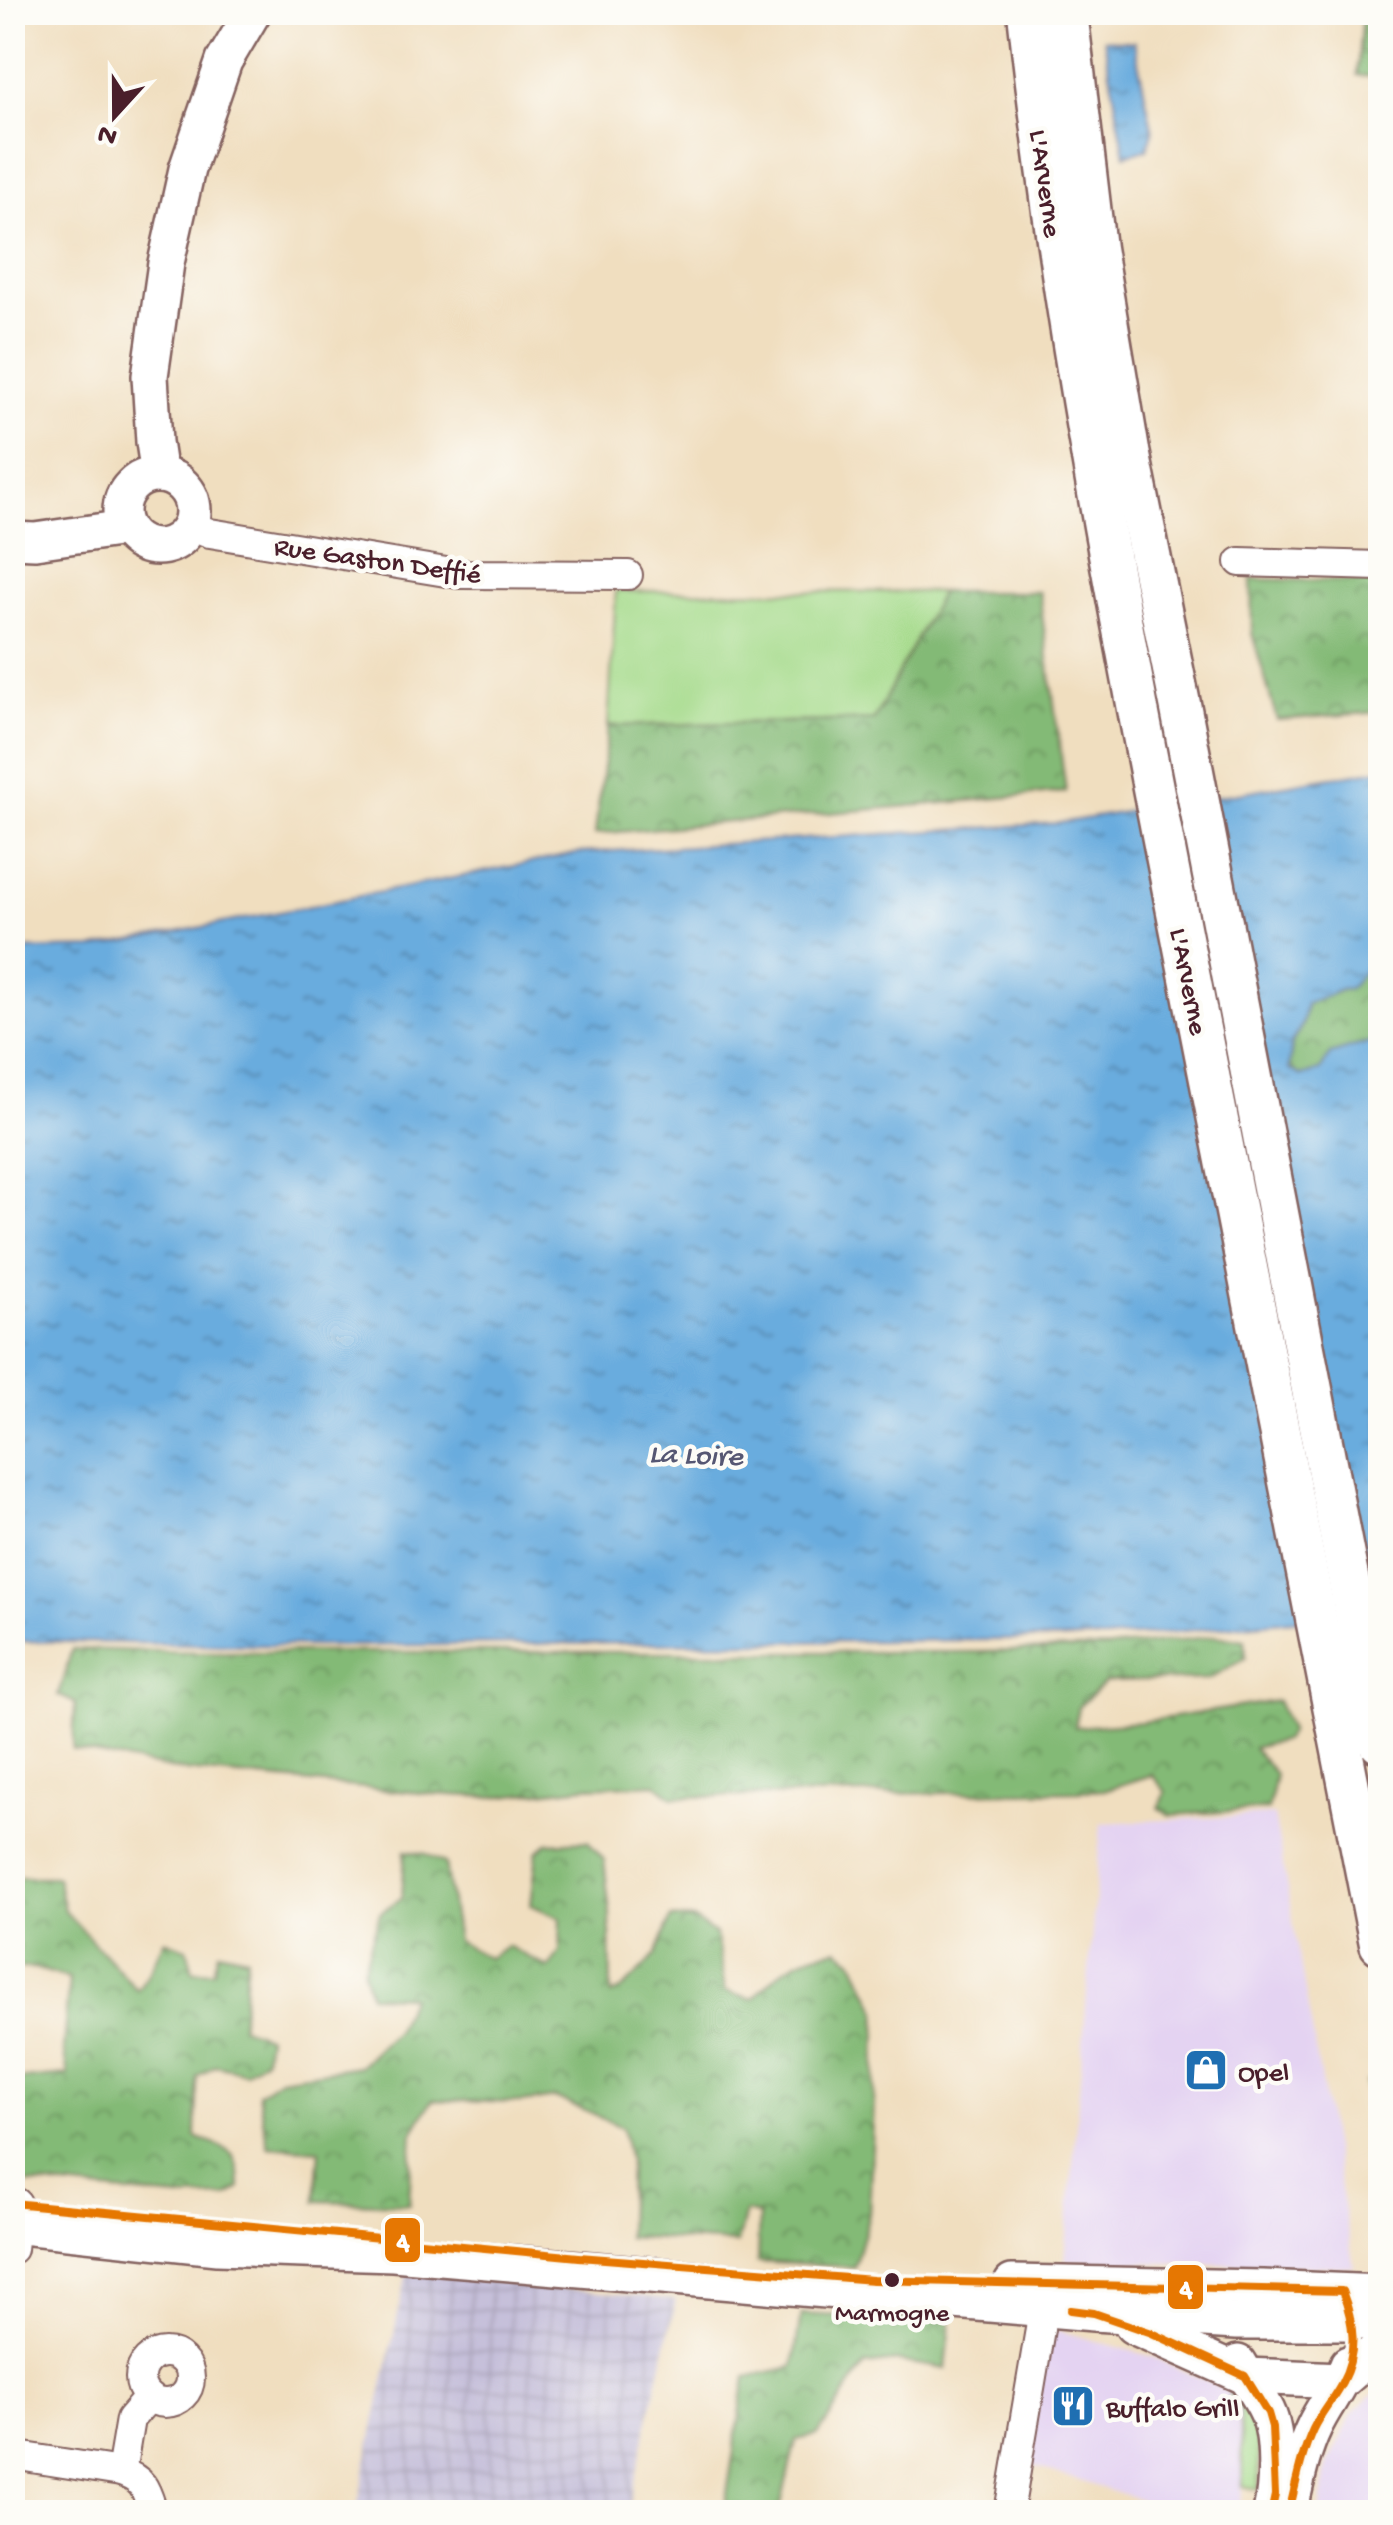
<svg xmlns="http://www.w3.org/2000/svg" width="1393" height="2525" viewBox="0 0 1393 2525" font-family="'Gochi Hand',sans-serif">
<style>
.built{fill:#e4d3f2}
.industrial{fill:url(#industrial-grid)}
.grass{fill:#a4da8a;stroke:#777c5a;stroke-width:2.5}
.forest{fill:url(#forest-crowns);stroke:#666c50;stroke-width:2.5}
.water{fill:url(#water-ripples);stroke:#5a6684;stroke-width:2.5}
.lines{fill:none;stroke-linecap:round;stroke-linejoin:round}
.minor-casing{stroke:#84625f;stroke-width:32}
.major-casing{stroke:#84625f;stroke-width:40}
.highway-casing{stroke:#84625f;stroke-width:45}
.minor{stroke:#fff;stroke-width:28}
.major{stroke:#fff;stroke-width:35}
.highway{stroke:#fff;stroke-width:40}
.bus-1-casing{stroke:#fdfcf7;stroke-width:15}
.bus-1{stroke:#e67702;stroke-width:8}
.bus-dot{fill:#4a1f2b;stroke:#fdfcf7;stroke-width:4}
.labels{text-anchor:middle;stroke-width:9;stroke-linejoin:round;paint-order:stroke}
.bus-label{font-size:26px;fill:#4a1f2b;stroke:#fdfcf7}
.street-label{font-size:28px;fill:#4a1f2b;stroke:#fdfcf7}
.poi-label{font-size:28px;fill:#4a1f2b;stroke:#fdfcf7;text-anchor:start}
.water-label{font-size:30px;font-style:italic;fill:#565773;stroke:#fdfcf7}
.line-badge{stroke:#fdfcf7;stroke-width:4}
.badge-label{font-size:28px;text-anchor:middle;font-weight:bold;fill:#fff}
</style>
<defs>
<pattern id="industrial-grid" width="8" height="8" patternUnits="userSpaceOnUse" patternTransform="scale(2.5)"><rect width="8" height="8" fill="#c6c0da"/><path d="M0 4h8M4 0v8" fill="none" stroke="#aca5bb"/></pattern>
<pattern id="forest-crowns" width="20" height="18" patternUnits="userSpaceOnUse" patternTransform="scale(2.5)"><rect width="20" height="18" fill="#83ba76"/><path d="M2 6a3 3 0 1 1 6 0M12 15a3 3 0 1 1 6 0" fill="none" stroke="#6d9761"/></pattern>
<pattern id="water-ripples" width="26" height="14" patternUnits="userSpaceOnUse" patternTransform="scale(2.5)"><rect width="26" height="14" fill="#69acde"/><path d="M2 4q2-2 4 0t4 0M15 11q2-2 4 0t4 0" fill="none" stroke="#588bb4"/></pattern>
</defs>
<rect width="100%" height="100%" fill="#fdfcf7"/>
<filter id="ink" filterUnits="userSpaceOnUse"><feTurbulence type="fractalNoise" baseFrequency=".01" numOctaves="2"/><feDisplacementMap in="SourceGraphic" scale="20" xChannelSelector="R" yChannelSelector="G"/><feConvolveMatrix kernelMatrix="1 2 1 2 8 2 1 2 1" color-interpolation-filters="sRGB"/></filter>
<filter id="wash" filterUnits="userSpaceOnUse"><feTurbulence type="fractalNoise" baseFrequency=".0048" numOctaves="4" result="noise"/><feDisplacementMap in="SourceGraphic" scale="40" xChannelSelector="R" yChannelSelector="G"/><feGaussianBlur stdDeviation="2.25" result="paint"/><feColorMatrix in="noise" values="0 0 0 0 0 0 0 0 0 0 0 0 0 0 0 0 0 1.4 0 .05"/><feComposite in="paint" operator="in"/></filter>
<g filter="url(#wash)">
<rect width="100%" height="100%" fill="#f0debf"/>
<g class="built">
<path d="M1274 1815 1354 2267 1065 2261 1101 1823Z"/>
<path d="M1050 2328 1153 2357 1229 2392 1227 2401 1239 2409 1242 2493 1238 2512H1177L1027 2464Z"/>
<path d="M1380 2390V2512H1320L1327 2466 1353 2412Z"/>
</g>
<path class="industrial" d="M407 2272 676 2300 628 2512H356Z"/>
<g class="grass">
<path d="M616 591 941 592 874 720 608 726Z"/>
<path d="M1379 2080 1380 2086V2199L1366 2082Z"/>
<path d="M1230 2392 1249 2406 1257 2423 1260 2490 1243 2486 1240 2408 1229 2400Z"/>
</g>
<g class="forest">
<path d="M1362 13H1380V78L1357 75Z"/>
<path d="M1251 579 1380 582V712L1277 720 1252 633Z"/>
<path d="M941 592H1039L1066 792 595 834 608 726 874 720Z"/>
<path d="M1380 957V1044L1369 1042 1321 1070 1302 1076 1289 1069 1292 1042 1302 1025 1306 1004 1340 990 1349 989 1369 959Z"/>
<path d="M1215 1636 1245 1640 1246 1657 1209 1679 1106 1682 1078 1707 1075 1727 1142 1722 1277 1701 1290 1730 1285 1740 1253 1748 1275 1774 1268 1809 1170 1815 1159 1808 1166 1792 1152 1775 1104 1790 1079 1791 673 1797 656 1784 585 1787 494 1797 431 1794 175 1770 73 1750 75 1703 58 1695 72 1649 201 1652H981L1109 1648Z"/>
<path d="M588 1841 604 1860 610 1913 611 1995 624 1988 656 1955 671 1918 694 1920 716 1935 725 1991 753 1999C782 1969 794 1956 838 1949L853 1959 878 2011 869 2214 854 2267 757 2262 759 2215 745 2212 737 2243 627 2237 629 2162 622 2127 555 2098 521 2103 432 2100 413 2132 409 2204 316 2201 320 2150 268 2146 258 2093 280 2078 359 2066 395 2031 411 1996 370 1995 363 1970 380 1913 402 1897 405 1851 426 1854 445 1863 457 1941 488 1958 507 1946 549 1968 560 1951 561 1918 531 1905 537 1852 547 1843Z"/>
<path d="M12 1877H57L64 1910 137 1990 150 1971 164 1940 187 1948 193 1971 214 1970 219 1951 247 1957 241 2027 267 2036 264 2058 245 2072 216 2065 197 2077 196 2137C229 2151 240 2149 240 2188L227 2197 178 2198 13 2182V2080L68 2075 63 2049 69 1978 34 1968H13Z"/>
<path d="M801 2314 951 2321 946 2369 898 2361 865 2365 818 2435 796 2440 779 2512H724L746 2377 793 2367Z"/>
</g>
<g class="water">
<path d="M1104 39 1134 42 1153 132 1147 149 1125 155Z"/>
<path d="M1380 769V957L1369 960 1365 970 1349 989 1340 990 1306 1004 1302 1025 1292 1042 1289 1069 1302 1076 1321 1070 1330 1054 1369 1042 1380 1044V1611L1106 1639 316 1646 13 1641V950L96 948 580 853 1060 823Z"/>
</g>
</g>
<g filter="url(#ink)">
<g class="lines">
<g class="minor-casing">
<g id="minor">
<path d="M191 526 210 533 458 574 628 575"/>
<path d="M1240 562 1380 566"/>
<path d="M12 2249 17 2203"/>
<circle cx="165" cy="2378" r="25"/>
<path d="M12 2455 121 2472C145 2480 146 2490 153 2512"/>
<path d="M121 2472 130 2419 149 2397"/>
<path d="M1009 2512 1040 2329 1041 2308"/>
</g>
</g>
<g class="major-casing">
<g id="major">
<circle cx="157" cy="511" r="36"/>
<path d="M159 475 154 442 150 376 166 263 187 169 224 61 253 12"/>
<path d="M12 540 35 541 125 528"/>
<path d="M12 2225 217 2247 393 2253 1094 2313 1236 2322H1380"/>
<path d="M1012 2283 1262 2288 1380 2293"/>
<path d="M1133 2326 1245 2376 1342 2380 1380 2347"/>
<path d="M1238 2363C1247 2379 1259 2394 1267 2411 1279 2436 1277 2486 1271 2512"/>
<path d="M1289 2512C1296 2484 1301 2454 1314 2427 1324 2405 1340 2387 1348 2364"/>
</g>
</g>
<g class="highway-casing">
<g id="highway">
<path d="M1028 12C1061 320 1121 624 1180 927 1246 1266 1313 1605 1380 1944"/>
<path d="M1067 12 1095 248 1129 451 1181 709 1380 1743"/>
</g>
</g>
<use href="#minor" class="minor"/>
<use href="#major" class="major"/>
<use href="#highway" class="highway"/>
<g class="bus-1-casing">
<g id="bus-1">
<path d="M12 2203 579 2257 873 2280 1342 2291C1354 2322 1358 2352 1342 2382 1334 2398 1321 2412 1313 2429 1301 2455 1296 2484 1289 2512"/>
<path d="M1071 2310 1094 2313 1152 2333 1245 2376 1268 2413 1272 2427 1275 2495 1272 2509"/>
</g>
</g>
<use href="#bus-1" class="bus-1"/>
</g>
</g>
<defs>
<g id="shop-square" transform="scale(2.25)"><rect x="-9" y="-9" width="18" height="18" rx="4" fill="#1f6fb2" stroke="#fdfcf7"/><path d="M-5-2.5h2.3a2.7 3.5 0 0 1 5.4 0H5L5.5 6h-11ZM-1.5-2.5h3a1.5 2.3 0 0 0-3 0Z" fill="#fff"/></g>
<g id="restaurant-square" transform="scale(2.25)"><rect x="-9" y="-9" width="18" height="18" rx="4" fill="#1f6fb2" stroke="#fdfcf7"/><path d="M-5-6h1v4h1v-4h1v4h1v-4h1v5L-1.5 .5V6h-2V.5L-5-1ZM5-6V6H3V1.5H1.5Q1.5-4 5-6Z" fill="#fff"/></g>
</defs>
<g fill-rule="evenodd">
<use href="#shop-square" x="1206" y="2070"/>
<use href="#restaurant-square" x="1073" y="2406"/>
</g>
<circle class="bus-dot" cx="892" cy="2280" r="9"/>
<g class="labels">
<g class="bus-label">
<text x="892" y="2320">Marmogne</text>
</g>
<g class="street-label">
<text transform="translate(1048 183) rotate(82)" y="10">L'Arverne</text>
<text transform="translate(378 558) rotate(8)" y="10">Rue Gaston Deffié</text>
<text transform="translate(1191 981) rotate(79)" y="10">L'Arverne</text>
</g>
<g class="poi-label">
<text x="1238" y="2080">Opel</text>
<text x="1106" y="2416">Buffalo Grill</text>
</g>
<g class="water-label">
<text transform="translate(696 1453) rotate(2)" y="10">La Loire</text>
</g>
</g>
<g class="line-badge">
<rect x="383" y="2216" width="39" height="48" rx="10" fill="#e67702"/>
<rect x="1166" y="2263" width="39" height="48" rx="10" fill="#e67702"/>
</g>
<g class="badge-label">
<text x="403" y="2250">4</text>
<text x="1186" y="2297">4</text>
</g>
<rect width="1393" height="2525" fill="none" stroke="#fdfcf7" stroke-width="50"/>
<g transform="translate(115 115) rotate(201)" stroke="#fdfcf7" stroke-width="8" paint-order="stroke">
<path d="M0-8L18 38L0 25L-18 38Z" fill="#4a1f2b"/>
<text y="-15" font-size="28" font-weight="bold" text-anchor="middle" fill="#4a1f2b">N</text>
</g>
</svg>
